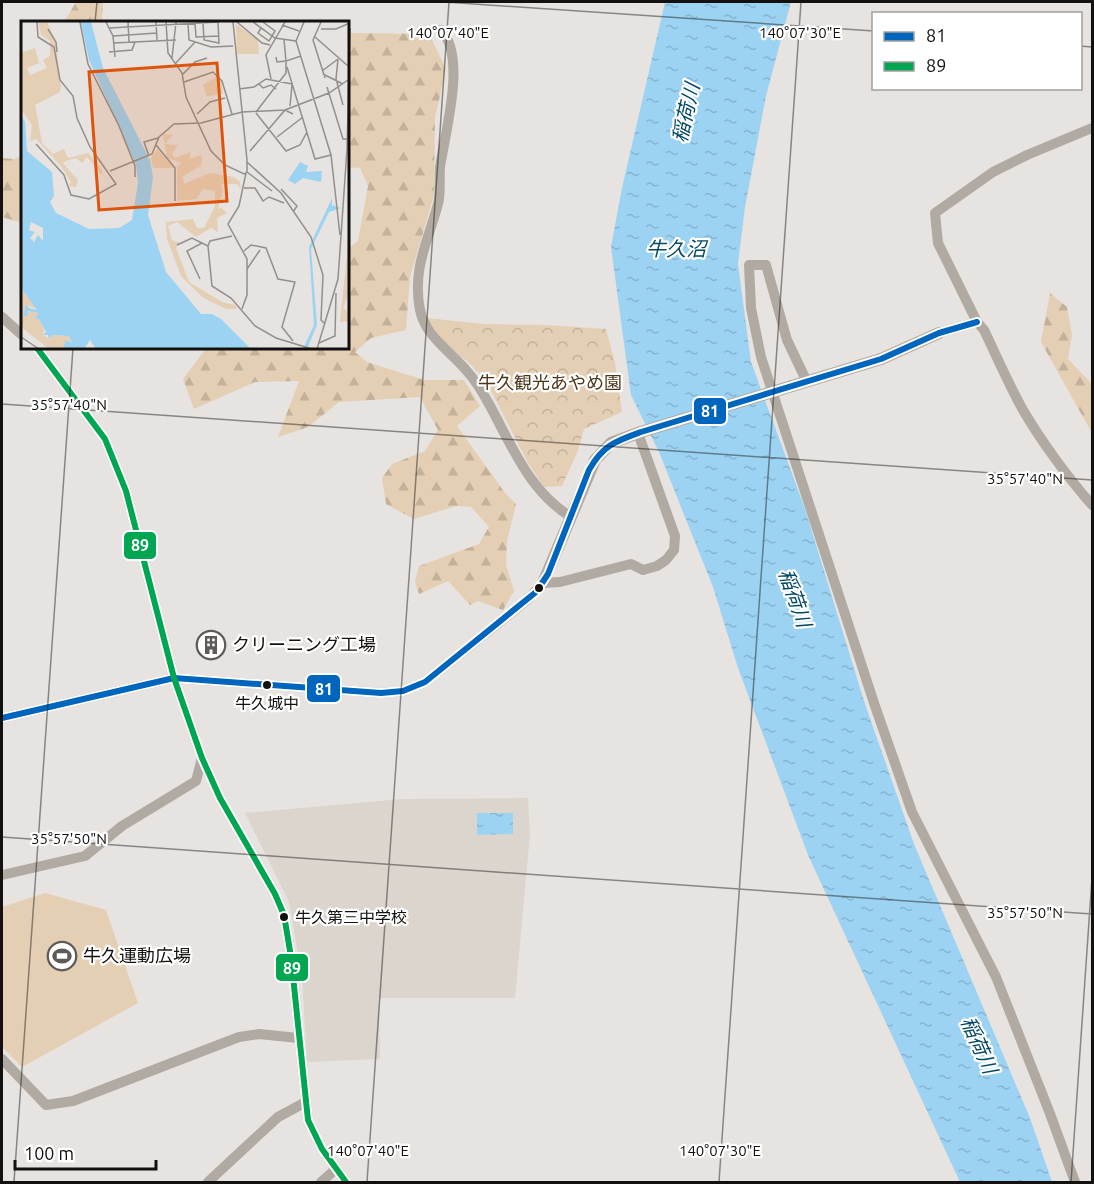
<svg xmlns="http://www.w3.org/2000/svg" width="1094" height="1184" viewBox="0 0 1094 1184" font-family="Ubuntu,'Noto Sans JP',sans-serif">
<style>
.built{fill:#dcd5ce}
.forest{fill:url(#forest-firs)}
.park{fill:url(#park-crowns)}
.pitch{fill:#e4cfb5}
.water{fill:url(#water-ripples)}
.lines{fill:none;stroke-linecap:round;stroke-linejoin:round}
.minor{stroke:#b1aaa3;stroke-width:10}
.tertiary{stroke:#b1aaa3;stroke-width:12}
.tertiary-bridge{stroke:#b1aaa3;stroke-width:12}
.bus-1-casing{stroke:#fff;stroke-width:10}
.bus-2-casing{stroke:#fff;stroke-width:10}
.bus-1{stroke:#0065bd;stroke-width:6}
.bus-2{stroke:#00a651;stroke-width:6}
.ticks{fill:none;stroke:#13110f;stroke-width:1.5;stroke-opacity:0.45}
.bus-dot{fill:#13110f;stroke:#fff;stroke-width:2}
.labels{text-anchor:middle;stroke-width:4.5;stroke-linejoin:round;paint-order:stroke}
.bus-label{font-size:16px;fill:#13110f;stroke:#fff}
.park-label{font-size:18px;fill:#4c361a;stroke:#fff}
.poi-label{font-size:18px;fill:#13110f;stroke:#fff;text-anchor:start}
.water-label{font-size:20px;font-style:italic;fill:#034866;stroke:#fff}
.inset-road{fill:none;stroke:#928f8c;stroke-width:1.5}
.view{fill:#dd550c;fill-opacity:0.15;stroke:#dd550c;stroke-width:3}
.inset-edge{fill:none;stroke:#13110f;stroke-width:3}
.ticks-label{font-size:15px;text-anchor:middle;fill:#13110f;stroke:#fff;stroke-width:4.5;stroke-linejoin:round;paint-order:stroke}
.line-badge{stroke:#fff;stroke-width:2}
.badge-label{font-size:16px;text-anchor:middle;font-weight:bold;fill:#fff}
</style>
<defs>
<pattern id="forest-firs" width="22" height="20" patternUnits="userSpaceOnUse" patternTransform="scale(1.5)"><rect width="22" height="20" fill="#e4cfb5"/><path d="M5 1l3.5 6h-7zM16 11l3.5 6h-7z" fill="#c3b19a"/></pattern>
<pattern id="park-crowns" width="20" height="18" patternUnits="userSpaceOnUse" patternTransform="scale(1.5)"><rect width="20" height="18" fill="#e4cfb5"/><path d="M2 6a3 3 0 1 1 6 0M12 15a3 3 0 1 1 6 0" fill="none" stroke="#c3b19a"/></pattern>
<pattern id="water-ripples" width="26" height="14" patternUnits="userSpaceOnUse" patternTransform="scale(1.5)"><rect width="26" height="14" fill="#9cd3f2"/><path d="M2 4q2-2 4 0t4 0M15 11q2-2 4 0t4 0" fill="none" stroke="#86b4ce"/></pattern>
</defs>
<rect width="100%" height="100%" fill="#e6e3e0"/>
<path class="built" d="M528 798 530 834 515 998H379L380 1059 307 1062 302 978 289 902 245 813 402 799Z"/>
<g class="forest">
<path d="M76 2H103L102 22H64Z"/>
<path d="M348 33 429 34 446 69 435 118 434 195 410 277 406 330 371 338 355 352 367 362 424 380H464L480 406 457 426 505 493 516 504 507 541 506 565 514 591 503 610 478 601 470 605 448 581 419 594 415 582 419 566 479 544 489 527 471 507 456 506 414 519 386 504 382 478 392 464 425 451 438 430 420 397 339 402 308 427 278 437 299 381 255 382 194 409 183 379 205 350 203 348H348V249L358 241 368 186 360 168 348 167Z"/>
<path d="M22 156V223L2 217V158L14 159Z"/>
<path d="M1050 293 1067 307 1072 335 1068 359 1092 384V433L1041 342Z"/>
</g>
<path class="park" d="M426 318 484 324 546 325 606 329 615 363 622 412 584 429 577 453 562 486 544 487 528 463 485 379 468 362 444 343Z"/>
<path class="pitch" d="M45 893 106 910 138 1003 22 1067 2 1047V907Z"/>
<g class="water">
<path d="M665 2H791L766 96 745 207 738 264 751 362 805 509 864 701 914 844 1030 1118 1052 1182H960L808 855 738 668 713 587 659 452 631 395 611 247 622 188Z"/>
<path d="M477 813H513V834L477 835Z"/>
</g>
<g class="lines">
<g class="minor">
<path d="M441 30C467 56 445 133 440 167 439 179 441 192 438 204 428 241 412 269 420 310 425 336 450 351 466 370 475 380 483 393 489 404 512 446 529 491 571 517"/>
<path d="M1092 128 1027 155 993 172 935 213 938 243 977 322 984 330C997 357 1009 385 1023 410 1041 441 1069 479 1092 505"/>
<path d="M2 317 22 335"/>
<path d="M939 333 977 322"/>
<path d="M37 348 105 439 126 491 174 678 202 758 220 798 275 894 284 915 291 957 308 1120 322 1149 346 1182"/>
<path d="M807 382 787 340 766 265H749L751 308 761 357 875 706 912 812 996 977 1049 1111 1075 1182"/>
<path d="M2 718 174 678 381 693 403 691 425 682 527 600 543 583 560 582 631 564 643 570 657 566 666 560 674 550 675 536 638 433"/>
<path d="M2 875 85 856 122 826 196 781 202 758"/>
<path d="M2 1059 46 1105 73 1101 239 1037 259 1034 298 1038"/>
<path d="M208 1182 278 1117 304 1103"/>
<path d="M321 1182 336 1169"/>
</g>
<g class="tertiary">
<path d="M792 386 881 359 939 333"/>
<path d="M543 583 595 460 611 443 641 432"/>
</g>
<path class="tertiary-bridge" d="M641 432 792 386"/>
<g class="bus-1-casing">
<path id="bus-1" d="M2 718 174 678 381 693 403 691 425 682 536 592 548 574 589 470C603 445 616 441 641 432L881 359 939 333 977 322"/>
</g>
<g class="bus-2-casing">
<path id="bus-2" d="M37 348 105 439 126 491 174 678 202 758 220 798 275 894 284 915 291 957 308 1120 322 1149 346 1182"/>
</g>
<use href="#bus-1" class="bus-1"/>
<use href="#bus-2" class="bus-2"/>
</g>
<path class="ticks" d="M445 2 874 31M95 22 97 2M1080 46 1092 47M2 404 1092 480M2 837 1092 914M14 1182 73 348M367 1182 449 2M719 1182 801 2M1071 1182 1092 878"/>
<defs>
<g id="building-ring" transform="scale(1.5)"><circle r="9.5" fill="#fff" stroke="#5d5a58" stroke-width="1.5"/><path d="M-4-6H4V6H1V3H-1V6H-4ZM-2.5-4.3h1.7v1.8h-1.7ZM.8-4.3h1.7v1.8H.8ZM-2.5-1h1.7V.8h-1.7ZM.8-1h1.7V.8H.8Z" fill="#5d5a58"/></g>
<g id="stadium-ring" transform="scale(1.5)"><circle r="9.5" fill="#fff" stroke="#5d5a58" stroke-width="1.5"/><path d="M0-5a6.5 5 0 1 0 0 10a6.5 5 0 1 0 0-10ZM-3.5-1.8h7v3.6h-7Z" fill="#5d5a58"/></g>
</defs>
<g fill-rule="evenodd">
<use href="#building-ring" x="211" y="645"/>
<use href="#stadium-ring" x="62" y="956"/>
</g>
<g class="bus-dot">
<circle cx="539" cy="588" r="5"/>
<circle cx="267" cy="685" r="5"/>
<circle cx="284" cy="917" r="5"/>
</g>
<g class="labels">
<g class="bus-label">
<text x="267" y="709">牛久城中</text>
<text x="295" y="923" text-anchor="start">牛久第三中学校</text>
</g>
<g class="park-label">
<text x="550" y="389">牛久観光あやめ園</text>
</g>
<g class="poi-label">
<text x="232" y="651">クリーニング工場</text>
<text x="83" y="962">牛久運動広場</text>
</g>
<g class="water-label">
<text transform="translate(686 113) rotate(-77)" y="7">稲荷川</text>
<text x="676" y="256">牛久沼</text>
<text transform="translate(795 598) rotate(71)" y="7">稲荷川</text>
<text transform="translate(979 1045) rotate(66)" y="7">稲荷川</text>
</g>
</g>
<g transform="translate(21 21)">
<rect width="328" height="328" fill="#e6e3e0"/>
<path d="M17 1H26L35 22 40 66 39 71 14 84 21 122 32 133 43 128 47 137 67 132 81 149V154L66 136 61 142 55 137 45 140 42 142 57 159 55 166 48 165 50 161 40 145 15 118 9 120 11 104 0 88V32L14 27 18 42 6 47 9 54 26 47 22 39 29 35V20L20 14ZM215 3 237 19 238 33H216ZM142 113 152 114 144 123 157 124 151 133 154 137 170 131 168 138 180 134 181 137 180 145 162 155 163 163 189 152 213 156 219 161 220 168 216 163H200L202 169 197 189 200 186 206 192 196 197 197 211 190 207 175 216 156 201 147 205 151 219 158 222 155 227 168 261 201 281 214 284 216 288H205L181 276 160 255 146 218 145 201 172 198 176 207H183L194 185V170L182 168 175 178 156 180V145L161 142 146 137ZM327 225 328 273 322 287 328 292V300L319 301Z" fill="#e4cfb5"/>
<path d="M2 266 6 271 4 275H9L16 288 5 284 2 295 6 290 17 292 14 298H18L23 307 22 314 29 318 32 314 48 315 51 322 46 319 42 327 49 328H28L0 306Z" fill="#e4cfb5"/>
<path d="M136 128 153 147H132L130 137Z" fill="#e4cfb5"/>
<path d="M195 56 201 61 202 73 186 75 182 64Z" fill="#e4cfb5"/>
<path d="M60 1H70L82 47 129 139 132 156 127 194 145 251 180 293H191L200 298 230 328H75L69 319 63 328H42L45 319 51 322 48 315 32 314 28 318 27 314H22L25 311 18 298H14L17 292 6 290 7 295H2L5 283 8 287 16 289 0 267V96L4 100 6 130 31 151 33 175 29 181 35 192 68 208 98 207 111 199 117 162 115 144 68 39ZM10 201 22 207V220L17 214 13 221 9 217 14 211 8 209ZM279 141 287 145 285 151 301 150 300 161 282 157 274 163 267 159ZM311 177V184L320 187 308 191 290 228 296 304 286 328H282L293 304 288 226Z" fill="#9cd3f2" fill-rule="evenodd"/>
<path class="inset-road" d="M59 1 67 43 98 105 114 145V156M85 1 92 15 94 36M107 1 108 21M135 1 136 19M145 1 147 32 161 52 165 76 190 130 204 144 223 153 226 151V139L212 1M216 1 241 22 249 24M232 1 254 17 275 20M242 1 254 10 251 15M283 1 275 20 310 134 319 214M300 1 292 19 304 57M174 2 175 16 198 15M182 2 183 19 198 22 197 1M167 3 168 19 190 26 212 25M261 4 278 10M88 7 197 1M240 7 237 12 248 20 251 15M27 8 35 21 36 31M300 8H315L329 2M92 15 136 12M294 16 327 45M92 22 155 19M88 31 111 29 114 21M255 36 256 41 265 40 263 19M151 37 155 1M317 38 315 58 322 84M154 43 174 21M266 46 294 138 310 134M301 50 317 38M302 53 322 63M161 54 174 41 186 37M250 58 245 34 264 1M163 61 192 51 201 60 211 93M238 63 242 67 250 64 255 68M306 66 322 118H326M218 68 233 66 245 58 271 63M269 85 271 64M235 91 265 52V40L280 35M235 92 265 130 279 124 286 111M176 93 189 81 204 77M256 116 282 96M15 123 43 154 50 174 68 178 95 163 69 126 56 97 52 75 39 59 33 26 17 16 16 1M135 124 154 147V180M229 130 264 89 308 72 327 59M128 135 123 121 137 117M226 141 260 172 290 216 302 254 300 299 304 303M89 150 131 133 138 116 153 103 180 102 221 91 264 89 272 93M226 151 251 170M223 167H234L242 180 248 176 263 182M260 168 276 185 272 191M211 215 189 220 187 225 191 265 210 277 234 305 255 317 291 328M156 224 171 217 187 225M223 230 230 224 245 227 257 258 274 261 261 306 272 320M226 248 239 229M179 258 166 230 181 222M221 288 226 274V238L207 203 218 185 225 152M0 316 18 328M298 322 314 315 315 272M296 328 317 258 326 128 329 7"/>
<path class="view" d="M196 42 206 180 78 189 68 51Z"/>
<rect width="328" height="328" class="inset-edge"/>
</g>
<g class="ticks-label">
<text x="448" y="38">140°07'40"E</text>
<text x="800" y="38">140°07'30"E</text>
<text x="69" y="410">35°57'40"N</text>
<text x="1025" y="484">35°57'40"N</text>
<text x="69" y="844">35°57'50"N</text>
<text x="1025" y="918">35°57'50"N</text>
<text x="368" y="1156">140°07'40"E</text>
<text x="720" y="1156">140°07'30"E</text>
</g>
<g class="line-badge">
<rect x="693" y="397" width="34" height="28" rx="6" fill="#0065bd"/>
<rect x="123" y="531" width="34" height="29" rx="6" fill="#00a651"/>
<rect x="306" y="674" width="35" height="29" rx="6" fill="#0065bd"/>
<rect x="275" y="953" width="34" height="29" rx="6" fill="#00a651"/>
</g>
<g class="badge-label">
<text x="710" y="417">81</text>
<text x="140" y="551">89</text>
<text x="324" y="695">81</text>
<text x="292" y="974">89</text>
</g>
<rect width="1094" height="1184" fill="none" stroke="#13110f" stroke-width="6"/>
<rect x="872" y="12" width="210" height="78" fill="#ffffff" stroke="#a1a09f" stroke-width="1.5"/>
<rect x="884" y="32" width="30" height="9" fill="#0065bd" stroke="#a1a09f" stroke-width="1.5"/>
<text x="926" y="42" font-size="18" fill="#13110f">81</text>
<rect x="884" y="62" width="30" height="9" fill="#00a651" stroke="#a1a09f" stroke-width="1.5"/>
<text x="926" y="72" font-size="18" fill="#13110f">89</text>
<path d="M15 1160v9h141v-9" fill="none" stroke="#13110f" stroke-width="3"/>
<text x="24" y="1160" font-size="18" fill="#13110f" stroke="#ffffff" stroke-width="4.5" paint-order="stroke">100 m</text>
</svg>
